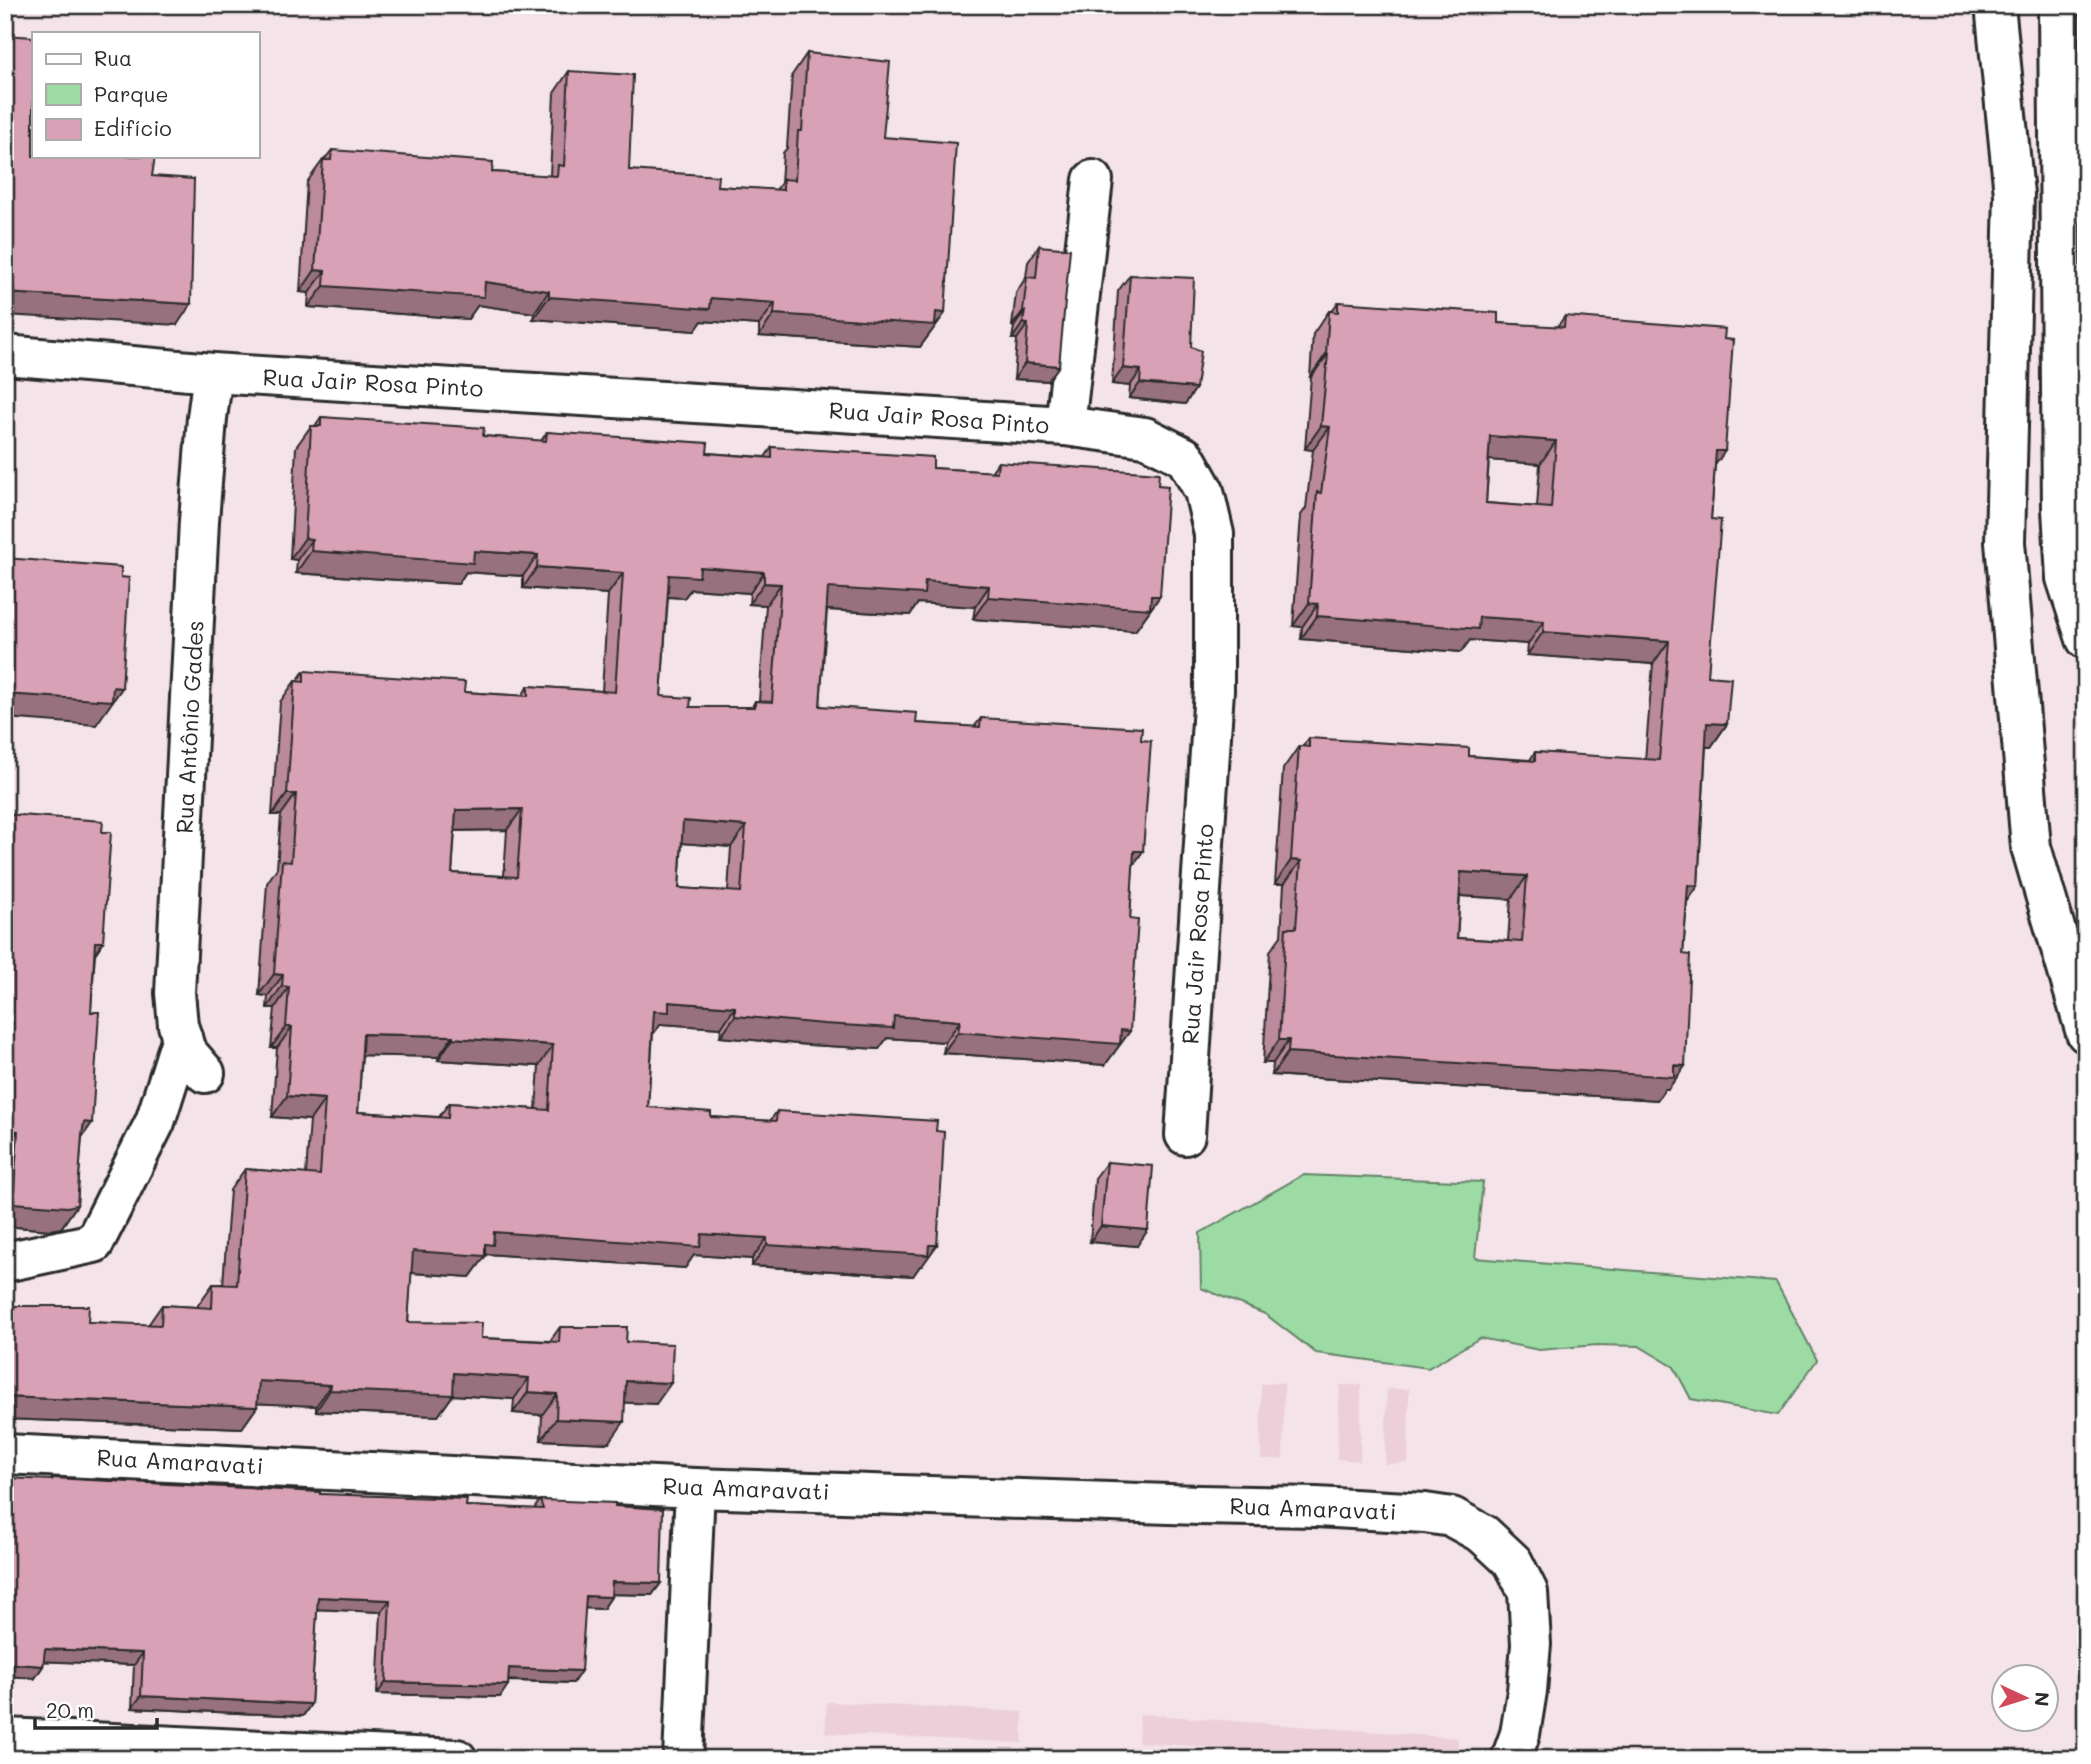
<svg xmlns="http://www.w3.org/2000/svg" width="2091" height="1764" viewBox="0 0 2091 1764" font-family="Mali,sans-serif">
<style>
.built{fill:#eccfd9}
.green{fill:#9cdba4;stroke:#648368;stroke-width:2}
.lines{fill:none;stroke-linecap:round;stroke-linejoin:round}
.minor-casing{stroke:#2b2b2b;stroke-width:44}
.minor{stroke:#fff;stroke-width:38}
.wall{fill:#bb8a9c;stroke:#2b2b2b;stroke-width:2;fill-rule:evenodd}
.shaded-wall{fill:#98717f;stroke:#2b2b2b;stroke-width:2}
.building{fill:#d9a1b5;stroke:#2b2b2b;stroke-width:2;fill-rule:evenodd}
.labels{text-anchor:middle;stroke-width:6;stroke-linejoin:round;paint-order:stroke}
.street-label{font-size:23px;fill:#2b2b2b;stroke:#fff}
</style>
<rect width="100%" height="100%" fill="#f4e3e9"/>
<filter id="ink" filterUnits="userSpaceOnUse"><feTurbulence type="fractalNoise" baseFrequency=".0143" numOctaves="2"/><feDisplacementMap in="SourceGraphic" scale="14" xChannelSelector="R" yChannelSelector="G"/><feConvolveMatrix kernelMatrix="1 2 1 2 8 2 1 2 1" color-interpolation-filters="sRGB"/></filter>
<g filter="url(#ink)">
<g class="built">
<path d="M1284 1383 1283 1459H1261V1384Z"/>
<path d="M1340 1385H1361L1360 1461 1337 1459Z"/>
<path d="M1387 1389H1409L1408 1463 1385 1464Z"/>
<path d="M827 1702 1023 1712 1022 1743 825 1733Z"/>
<path d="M1140 1714 1458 1738 1457 1759H1361L1138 1742Z"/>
</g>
<path class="green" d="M1303 1175 1483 1182 1475 1258 1776 1282 1817 1360 1778 1415 1691 1399 1674 1367 1639 1346 1597 1345 1539 1350 1480 1338 1428 1368 1316 1353 1265 1314 1201 1288 1200 1233Z"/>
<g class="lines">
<g class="minor-casing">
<g id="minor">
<path d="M1995 5 2014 194 2005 542 2031 847 2086 1033"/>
<path d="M2058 5 2062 509 2066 578 2086 639"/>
<path d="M5 355 213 373 1065 426 1145 437 1185 457 1204 491 1214 534V690L1185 1135"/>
<path d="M1065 426 1093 180"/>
<path d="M205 1073 186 1051 178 1025 175 993 199 521 207 418 213 373"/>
<path d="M5 1262 94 1243 155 1122 182 1037"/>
<path d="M5 1454 695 1488 1199 1505 1316 1507 1425 1513 1452 1517 1483 1534 1513 1562 1528 1592 1531 1644 1527 1691 1520 1734 1511 1759"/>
<path d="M5 1738 457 1759"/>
<path d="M683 1759 695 1488"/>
</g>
</g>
<use href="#minor" class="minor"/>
</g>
<g class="wall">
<path d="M807 53 883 137 945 313 920 347 759 336V325L702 321 695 331 533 319 534 313 478 305 468 319 308 307 309 293 300 292 307 182 323 160H324L332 150 492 172 550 176 554 93 569 71 629 170 717 186 776 190 781 183 783 153 787 148 792 75Z"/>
<path d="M1039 246 1048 381 1014 379 1017 339H1012L1014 327 1012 326 1016 293 1026 277 1028 262Z"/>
<path d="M1130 275 1191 347 1196 388 1185 404 1129 398 1130 386 1112 384 1118 291Z"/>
<path d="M1338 302 1498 323 1557 327 1565 316 1715 465 1711 519 1708 676 1727 724 1711 747H1706L1698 886 1687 902 1683 954 1685 1066 1668 1089H1665L1657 1100 1272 1075 1273 1063H1263L1270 951 1281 936 1284 884H1275L1283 769 1299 746H1303L1309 738 1469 756 1530 760 1535 752 1645 760 1653 664 1527 655 1528 644 1470 640 1461 652 1301 639 1302 627 1293 626 1301 515 1306 508 1313 450 1305 449 1311 377H1310L1313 334 1329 311H1332ZM1489 460 1540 464 1537 507 1486 503ZM1460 896 1511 899 1508 941 1457 938Z"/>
<path d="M321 417 483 436 541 441 547 432 707 453 765 457 772 447 933 468 991 472 998 462 1158 485 1160 596 1135 631 973 619 975 607 918 603 910 615 827 610 820 706 916 723 974 727 981 718 1141 740 1143 851 1133 864 1130 919V1031L1105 1065 943 1053 945 1042 887 1038 879 1049 809 1045 720 1037 721 1028 661 1024 653 1033 648 1107 711 1117 770 1121 777 1111 922 1266H920L913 1276 752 1266V1259L694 1255 685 1268 487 1254 470 1277 411 1273 408 1322 481 1338 550 1341 560 1327 626 1342 656 1404 625 1402 609 1443 541 1440 542 1415 513 1413 514 1399 453 1395 438 1416 316 1411V1406L257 1403V1407L242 1428 5 1419V1306L88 1322 148 1325 162 1305 198 1307V1305L213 1284H223L230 1190 245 1169 306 1174 310 1120 272 1117 277 1048H271L275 1008H267L268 996 259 995 267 883 277 868 281 815H272L280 702 295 681H297L304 671 464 692 522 696 528 686 602 691 608 594 523 588V576L466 572 458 584 296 573 297 560 290 559 296 447 311 426H315ZM691 589 750 593 749 604 766 605 759 701H755L752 707H690L661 696 668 597 684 598ZM507 830 504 876 452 873 455 831ZM682 843 731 847 728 891 679 888ZM362 1055 438 1057V1060L539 1066 536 1109 449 1103 439 1117 358 1112Z"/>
<path d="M5 814 102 832 103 942 95 954 77 1205 61 1228 51 1230 5 1226Z"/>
<path d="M1107 1162 1137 1246 1090 1242 1095 1178Z"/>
<path d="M52 1478 320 1494 466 1506 534 1509 540 1500 615 1506 661 1583 652 1595 611 1594V1597L603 1609 585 1608 573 1683 508 1681 500 1697 377 1694 381 1612 317 1609 311 1704 303 1716 132 1708 134 1665 44 1661 43 1666 35 1678 51 1480Z"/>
</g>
<g class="shaded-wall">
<path d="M315 270 325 271 309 293 300 292Z"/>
<path d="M485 282 549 291 534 313 478 305 468 319 308 307 324 286Z"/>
<path d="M5 293 191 304 177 325 5 315Z"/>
<path d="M549 297 711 298 775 303 759 325 702 321 695 331 533 319Z"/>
<path d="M1023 311H1025L1014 327 1012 326Z"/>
<path d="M936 312 945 313 920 347 759 336 774 314Z"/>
<path d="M1023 323 1028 324 1017 339H1012Z"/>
<path d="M1326 354H1328L1311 377H1310Z"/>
<path d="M1025 363 1059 366 1048 381 1014 379Z"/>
<path d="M1123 368 1141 370 1130 386 1112 384Z"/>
<path d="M1140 383 1196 388 1185 404 1129 398Z"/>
<path d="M1321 426 1330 427 1313 450 1305 449Z"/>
<path d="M1490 436 1556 441 1540 464 1474 459Z"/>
<path d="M1716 451H1725L1709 474Z"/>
<path d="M305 538 312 539 297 560 290 559Z"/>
<path d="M311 551H474L538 555 523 576 466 572 458 584 296 573Z"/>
<path d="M537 567 623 573 608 594 523 588Z"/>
<path d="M700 567 764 572 750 593 691 589 684 598 654 596 669 575Z"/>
<path d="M925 581 989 586 975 607 918 603 910 615 814 609 828 588Z"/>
<path d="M764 583 781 584 766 605 749 604Z"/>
<path d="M1151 596H1160L1135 631 973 619 988 597Z"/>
<path d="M1309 603 1318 604 1302 627 1293 626Z"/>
<path d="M1317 616 1479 617 1544 621 1528 644 1470 640 1461 652 1301 639Z"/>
<path d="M1543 632 1669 641 1653 664 1527 655Z"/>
<path d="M113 687 122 688 96 725 5 718V694Z"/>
<path d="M1707 723 1727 724 1711 747 1691 746Z"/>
<path d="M287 794H296L281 815H272Z"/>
<path d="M522 809 507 830 441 831 456 810Z"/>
<path d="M683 821 746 826 731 847 668 842Z"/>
<path d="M1134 851H1143L1128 873Z"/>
<path d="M1291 860 1301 861 1284 884H1275Z"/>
<path d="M1461 872 1527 876 1511 899 1445 895Z"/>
<path d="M1688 885 1698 886 1682 909Z"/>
<path d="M95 942H103L87 965Z"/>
<path d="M274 974 283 975 268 996 259 995Z"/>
<path d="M282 986 289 987 275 1008H267Z"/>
<path d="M669 1002 735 1007 721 1028 661 1024 654 1033 639 1032 654 1011Z"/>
<path d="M735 1016H894L960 1021 945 1042 887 1038 879 1049 809 1045 720 1037Z"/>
<path d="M286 1027H292L277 1048H271Z"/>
<path d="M1121 1030 1130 1031 1105 1065 943 1053 958 1032Z"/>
<path d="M363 1034 453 1036 438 1057 348 1055Z"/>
<path d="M453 1038 553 1045 539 1066 438 1060Z"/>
<path d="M1279 1040H1289L1273 1063H1263Z"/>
<path d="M1288 1052 1685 1066 1668 1089H1665L1657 1100 1272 1075Z"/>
<path d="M287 1096 325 1099 310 1120 272 1117Z"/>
<path d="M84 1122 92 1123 76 1146Z"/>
<path d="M5 1130 18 1131 5 1149Z"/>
<path d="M13 1203 77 1205 61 1228 51 1230 5 1226V1214Z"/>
<path d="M1101 1226 1148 1230 1137 1246 1090 1242Z"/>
<path d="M494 1232 702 1234 767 1238 752 1259 694 1255 685 1268 487 1254 470 1277 398 1272 413 1251Z"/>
<path d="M767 1245H937L922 1266H920L913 1276 752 1266Z"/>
<path d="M454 1373 529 1378 514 1399 453 1395 438 1416 316 1411 330 1390Z"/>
<path d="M259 1381 331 1385 316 1406 244 1403Z"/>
<path d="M626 1381 671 1383 656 1404 611 1402Z"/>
<path d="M528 1392 557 1394 542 1415 513 1413Z"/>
<path d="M5 1397 257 1407 242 1428 5 1419Z"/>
<path d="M556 1419 624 1422 609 1443 541 1440Z"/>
<path d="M612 1582 661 1583 652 1595 604 1594Z"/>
<path d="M586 1596 611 1597 603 1609 577 1608Z"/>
<path d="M318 1597 390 1600 381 1612 310 1609Z"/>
<path d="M45 1649 143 1653 134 1665 36 1661Z"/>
<path d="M5 1663 43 1666 35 1678 5 1676Z"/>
<path d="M509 1668 581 1671 573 1683 500 1680Z"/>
<path d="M386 1682 508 1685 500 1697 377 1694Z"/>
<path d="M141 1696 311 1704 303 1716 132 1708Z"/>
</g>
<g class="building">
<path d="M5 35 33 37V156H155L152 176 194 179 191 304 5 293Z"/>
<path d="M807 53 890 62 883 137 956 143 945 313 936 312 935 325 774 314 775 303 711 298 710 309 549 297V291L485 282 484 297 324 286 325 271 315 270 323 160H331L332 150 493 162 492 172 557 176 558 165 564 166 569 71 633 75 629 170 718 176 717 186 783 190V179L795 180 798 131H802Z"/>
<path d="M1039 246 1070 249 1059 366 1025 363 1028 324 1023 323 1025 311H1023L1027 277 1036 278Z"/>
<path d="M1130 275 1194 278 1191 347 1201 351 1196 388 1140 383 1141 370 1123 368Z"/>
<path d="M1338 302 1498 313V323L1564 327 1565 316 1725 329 1724 339 1733 340 1725 451H1716L1711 519 1721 520 1708 676 1731 678 1727 724 1707 723 1698 886 1688 885 1683 954 1690 955 1685 1066 1674 1065V1077L1288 1052 1289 1040H1279L1286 928H1296L1301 861 1291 860 1299 746 1309 747V738L1469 748V756L1535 761V752L1659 760 1669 641 1543 632 1544 621 1479 617 1478 629 1317 616 1318 604 1309 603 1317 492 1321 493 1330 427 1321 426 1328 354H1326L1329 311 1338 312ZM1490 436 1556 441 1551 508 1486 503ZM1461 872 1527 876 1522 942 1457 938Z"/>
<path d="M321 417 484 428 483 436 546 441 547 432 708 443 707 453 772 458V447L933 457V468L997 472 998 462 1159 473 1158 485 1168 486 1160 596H1151L1150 609 988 597 989 586 925 581 924 594 828 588 820 706 917 713 916 723 980 727 981 718 1142 728 1141 740 1151 741 1143 851H1134L1130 919 1138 920 1130 1031 1121 1030 1120 1044 958 1032 960 1021 894 1016 893 1028 824 1024 735 1016V1007L669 1002V1012L654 1011 648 1107 711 1112V1117L776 1121 777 1111 937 1121 936 1131 944 1132 942 1173 937 1245H929L928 1255 767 1245V1238L702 1234 700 1247 494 1232 493 1245 485 1244V1256L413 1251 408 1322 482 1323 481 1338 559 1342 560 1327H627L626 1342 673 1344 671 1383 626 1381 624 1422 556 1419 557 1394 528 1392 529 1378 454 1373 453 1395 330 1390 331 1385 259 1381 257 1407 5 1397V1306H89L88 1322 161 1325 162 1305 212 1308 213 1284 237 1285 245 1169 320 1175 325 1099 287 1096 292 1027H286L289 987 282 986 283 975 274 974 282 861 291 862 296 794H287L295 681 304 682V671L465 682 464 692 528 696V686L615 692 623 573 537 567 538 555 474 551 473 563 311 551 312 539 305 538 311 426H321ZM700 567 764 572V583L781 584 772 702 755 701V707H690L691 698 661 696 669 575 699 577ZM522 809 517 877 452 873 456 810ZM683 821 746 826 741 892 679 888ZM363 1034 453 1036V1038L553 1045 549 1110 449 1103 448 1118 358 1112Z"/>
<path d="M5 558 121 567V577L129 578 122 688 113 687 112 701 5 694Z"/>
<path d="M5 814 103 821 102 832H111L103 942H95L91 1012H99L92 1123 84 1122 82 1135 77 1205 67 1207 13 1203 18 1131 5 1130Z"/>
<path d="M1107 1162 1153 1166 1148 1230 1101 1226Z"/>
<path d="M5 1478 52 1480V1478L320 1492V1494L467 1499 466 1506 543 1509 540 1500 615 1503V1506L663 1509 661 1583 612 1582 611 1597 586 1596 581 1671 509 1668 508 1685 386 1682 390 1600 318 1597 311 1704 141 1696 143 1653 45 1649 43 1666 5 1663Z"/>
</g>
</g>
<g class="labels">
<g class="street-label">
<text transform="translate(373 383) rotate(3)" y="8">Rua Jair Rosa Pinto</text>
<text transform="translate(939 418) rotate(4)" y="8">Rua Jair Rosa Pinto</text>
<text transform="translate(190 727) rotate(-87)" y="8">Rua Antônio Gades</text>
<text transform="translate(1198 934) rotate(-86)" y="8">Rua Jair Rosa Pinto</text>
<text transform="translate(180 1462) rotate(3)" y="8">Rua Amaravati</text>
<text transform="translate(746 1489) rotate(2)" y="8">Rua Amaravati</text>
<text transform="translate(1313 1509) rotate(2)" y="8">Rua Amaravati</text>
</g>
</g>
<rect width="2091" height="1764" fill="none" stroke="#fff" stroke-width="28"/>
<rect x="14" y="14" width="2063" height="1736" fill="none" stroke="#2b2b2b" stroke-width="2.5" filter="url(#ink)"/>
<rect x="32" y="32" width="228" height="126" fill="#ffffff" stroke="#aaaaaa" stroke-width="2"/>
<rect x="46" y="54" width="35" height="10" fill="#ffffff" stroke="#aaaaaa" stroke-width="2"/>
<text x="94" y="66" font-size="21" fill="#2b2b2b">Rua</text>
<rect x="46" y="84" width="35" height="21" fill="#9cdba4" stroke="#aaaaaa" stroke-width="2"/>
<text x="94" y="102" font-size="21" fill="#2b2b2b">Parque</text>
<rect x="46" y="119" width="35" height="21" fill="#d9a1b5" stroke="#aaaaaa" stroke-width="2"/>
<text x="94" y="136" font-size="21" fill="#2b2b2b">Edifício</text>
<g transform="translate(2025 1698) rotate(94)"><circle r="33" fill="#ffffff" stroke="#aaaaaa" stroke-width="2"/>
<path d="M0-5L12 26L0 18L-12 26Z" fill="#d1495b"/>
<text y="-10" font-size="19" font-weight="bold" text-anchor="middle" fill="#2b2b2b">N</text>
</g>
<path d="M35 1718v10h122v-10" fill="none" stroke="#2b2b2b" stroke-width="3.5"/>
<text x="46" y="1718" font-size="21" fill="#2b2b2b" stroke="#ffffff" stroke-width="5" paint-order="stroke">20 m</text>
</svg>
